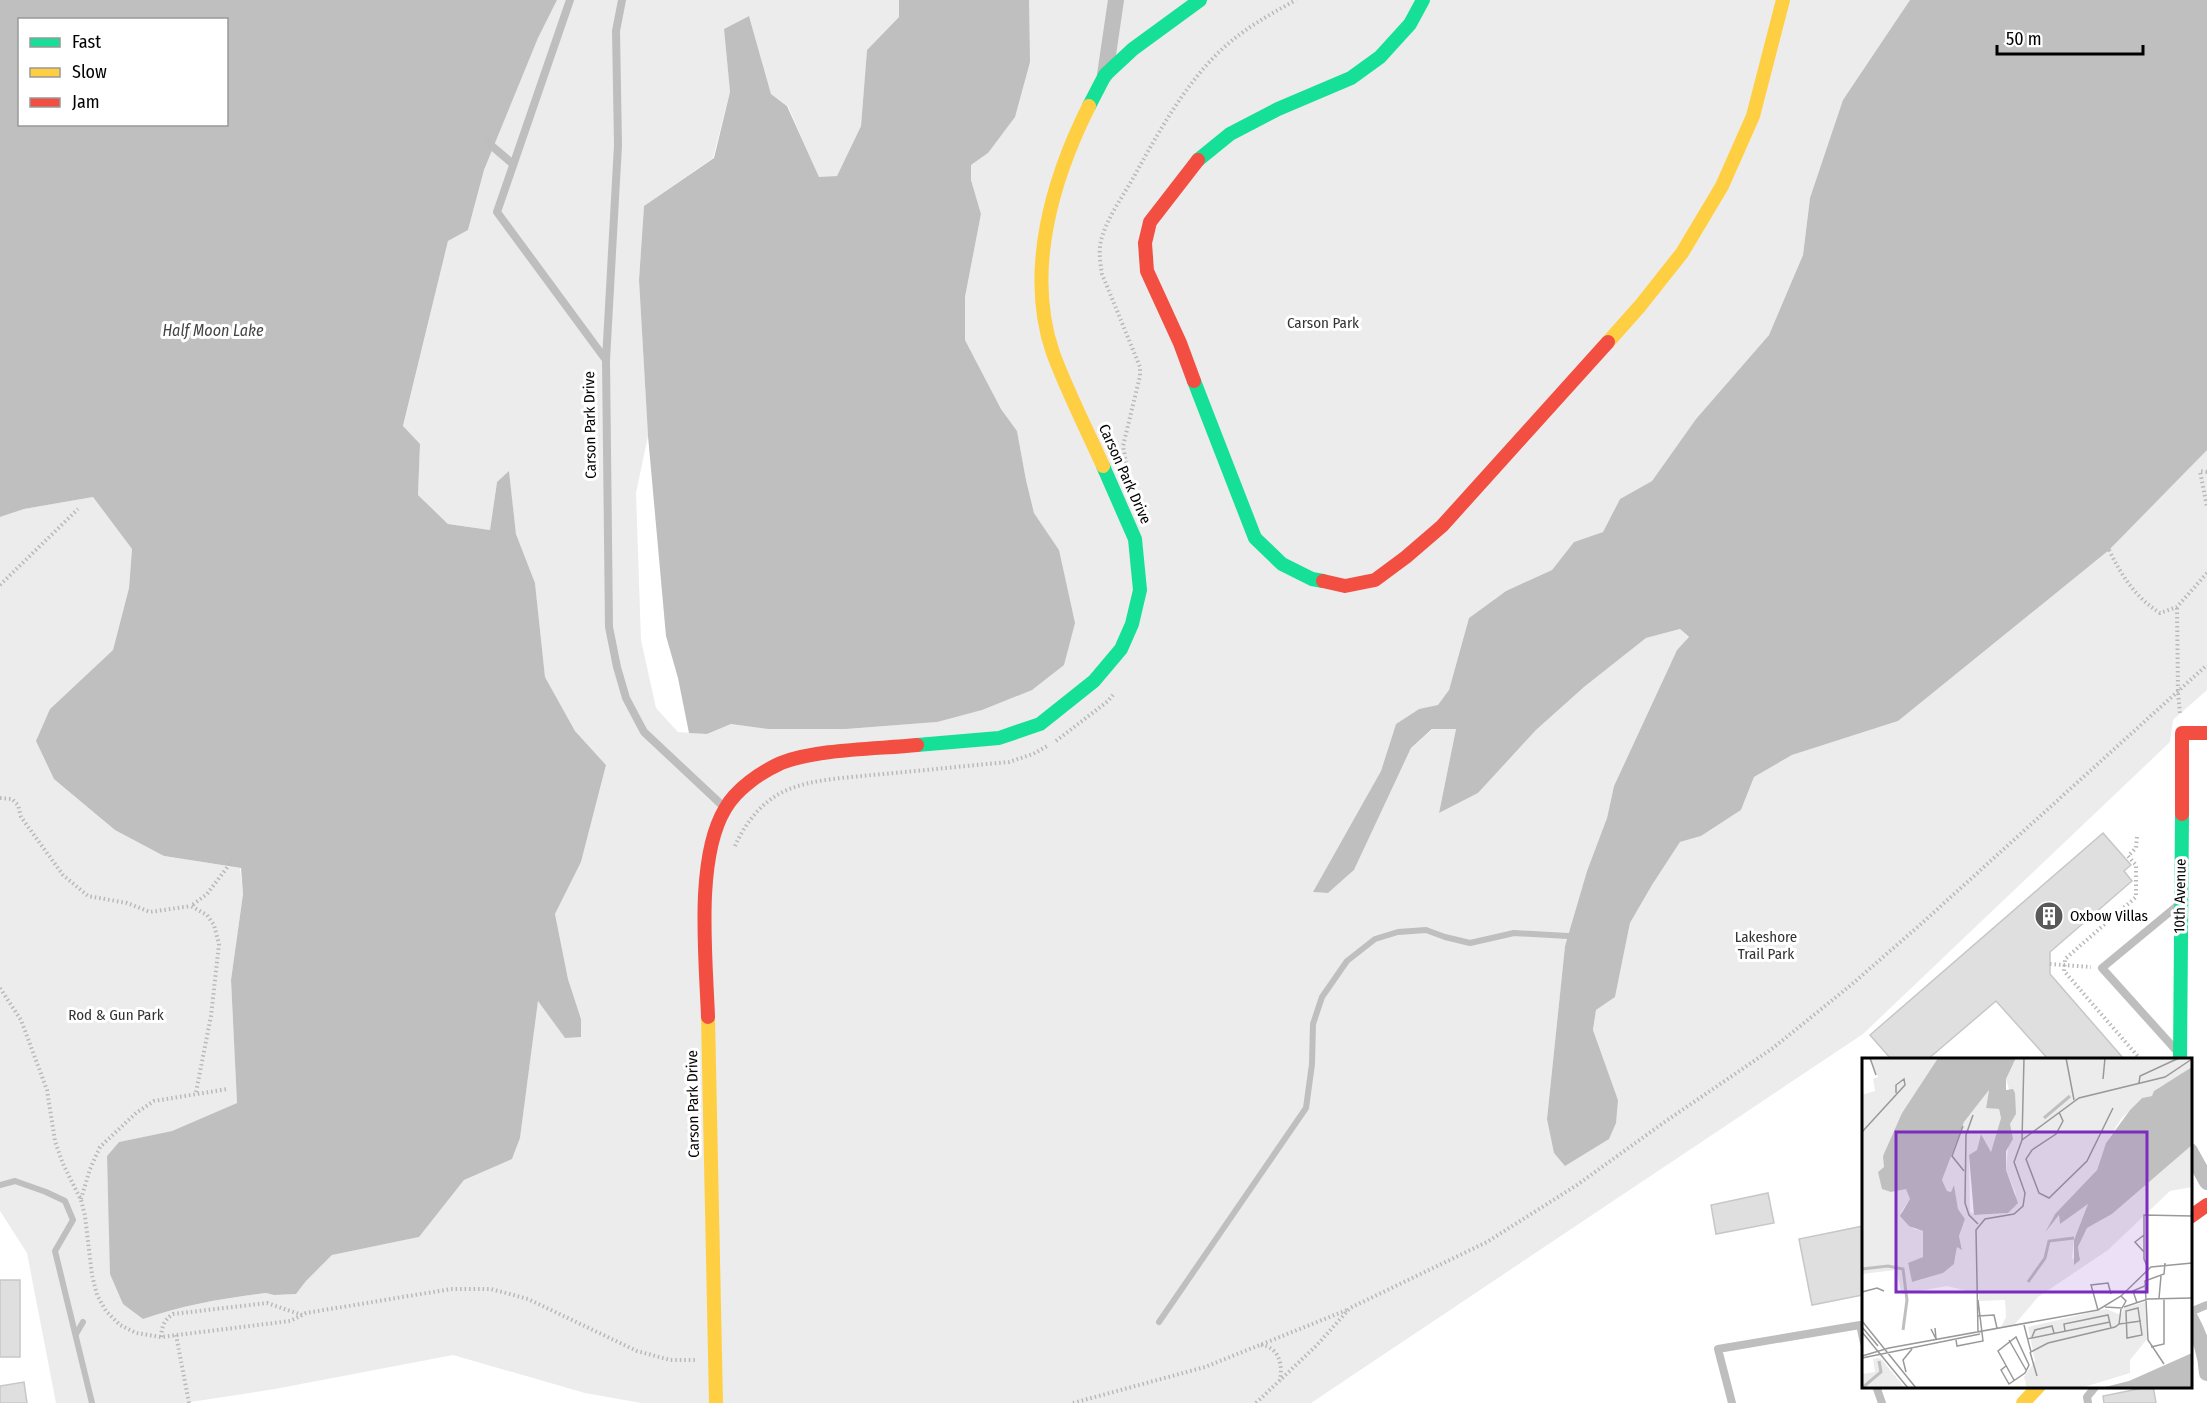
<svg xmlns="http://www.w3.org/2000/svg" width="2207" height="1403" viewBox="0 0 2207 1403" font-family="'Fira Sans Condensed',sans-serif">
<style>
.green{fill:#ececec}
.water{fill:#bfbfbf;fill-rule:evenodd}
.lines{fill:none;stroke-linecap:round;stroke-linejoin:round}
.stream{stroke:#bfbfbf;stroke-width:6}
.building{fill:#dfdfdf;stroke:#c7c7c7;stroke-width:1.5}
.path{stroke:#b9b9b9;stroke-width:4;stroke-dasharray:1.5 3;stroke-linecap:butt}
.lane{stroke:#bebebe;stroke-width:8}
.street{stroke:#bebebe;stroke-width:16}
.fast{stroke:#16e098;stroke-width:14}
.slow{stroke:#ffcf43;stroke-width:14}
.jam{stroke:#f24e42;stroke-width:14}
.labels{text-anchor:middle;stroke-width:6;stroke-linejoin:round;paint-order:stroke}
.park-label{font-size:15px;fill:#333;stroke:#fff}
.street-label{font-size:15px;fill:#000;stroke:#fff}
.poi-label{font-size:15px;fill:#000;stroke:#fff;text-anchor:start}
.water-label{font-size:16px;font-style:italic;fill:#444;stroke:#fff}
.inset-river{fill:none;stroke:#bfbfbf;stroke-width:3}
.inset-road{fill:none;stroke:#999;stroke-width:1.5}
.view{fill:#7b2cbf;fill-opacity:0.15;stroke:#7b2cbf;stroke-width:3}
.inset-edge{fill:none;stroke:#000;stroke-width:3}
</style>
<rect width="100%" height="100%" fill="#fff"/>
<path class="green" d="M557 0H899V17L867 50 861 126 837 176 819 178 788 106 771 94 749 16 724 29 730 92 713 158 644 206 639 280 648 436 636 493 641 640 656 708 678 732 707 734 731 724 768 729H846L937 722 1059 550 1034 513 1026 480 1017 431 1001 409 965 340V297L981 214 971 180V165L988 153 1029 0H1910L1884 40 1810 198 1803 255 1769 335 1696 419 1652 481 1620 499 1603 532 1574 542 1552 570 1506 591 1469 618 1449 690 1438 706 1419 709 1396 724 1381 771 1314 892 1328 893 1354 870 1411 748 1433 729H1456L1439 813 1478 793 1536 730 1584 687 1646 638 1680 629 1689 638 1677 650 1614 786 1607 818 1587 871 1565 946 1547 1119 1618 1100 1593 1030 1596 1010 1615 997 1630 923 1652 885 1680 842 1701 836 1741 810 1754 777 1792 755 1898 721 2207 441V690L2173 720 2170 742 1863 1034 1311 1403H641L585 1393 453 1355 275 1389 184 1403H56L27 1253 0 1211V517L24 509 93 497 132 549 129 588 113 650 50 709 163 856 240 868 243 894 231 980 237 1103 172 1131 119 1142 107 1156 108 1192 143 1319C183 1305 224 1298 266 1293L274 1295 296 1294 306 1281 332 1255 419 1237 464 1180 512 1159 520 1138 538 1000 565 1038 581 1019 568 979 555 914 581 862 606 765 575 731 545 677 535 583 516 534 509 472 497 482 490 530 448 524 418 495 420 444 403 427 448 241 468 230 484 170 538 38Z"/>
<g class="water">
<path d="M0 0H557L538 38 484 170 468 230 448 241 403 426 420 444 418 495 448 524 490 530 497 482 509 471 516 534 535 583 545 677 575 731 606 765 581 862 555 914 568 979 581 1019V1037L565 1038 538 1001 520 1138 512 1159 464 1180 419 1237 332 1255 306 1281 296 1294 274 1295 266 1293C224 1298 183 1305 143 1319L123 1304 110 1274 107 1156 119 1142 172 1131 237 1103 231 980 243 894 241 868 164 856 115 830 54 779 36 741 50 709 113 650 129 588 132 549 93 497 24 509 0 517ZM20 20H226V124H20Z"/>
<path d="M899 0H1029L1030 62 1015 117 988 153 971 165V180L981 214 965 297V340L1001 409 1017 431 1026 480 1034 513 1059 550 1075 623 1064 665 1032 690 982 710 937 722 846 729H768L731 724 707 734 689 733 678 678 666 636 648 436 639 280 644 206 714 158 730 92 724 29 749 16 771 94 787 106 819 177 837 176 861 126 867 50 899 17Z"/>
<path d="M1910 0H2207V450L2109 550 1898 721 1792 755 1754 777 1741 810 1701 836 1680 842 1652 885 1630 923 1615 997 1596 1010 1593 1030 1618 1100 1616 1123 1609 1139 1565 1166 1554 1153 1547 1119 1565 946 1587 871 1607 818 1614 786 1677 650 1689 637 1680 629 1646 638 1584 687 1536 730 1478 793 1439 813 1456 729H1432L1411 748 1354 870 1328 893 1313 892 1381 771 1396 724 1419 709 1438 705 1449 690 1469 618 1506 591 1552 570 1574 542 1603 532 1620 499 1652 481 1696 419 1769 335 1803 255 1810 198 1843 100Z"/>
</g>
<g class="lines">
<g class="stream">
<path d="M0 1185 15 1181 46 1192 65 1201 73 1220 55 1251 92 1403"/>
<path d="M1159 1322 1306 1108 1312 1064 1313 1024 1322 997 1347 961 1375 939 1398 932 1426 930 1445 937 1470 943 1514 933 1568 936"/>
<path d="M76 1334 83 1322"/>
</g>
</g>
<g class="building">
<path d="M2103 833 2131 865 2124 871 2132 881 2050 952V974L2124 1059H2048L1996 1001 1928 1059H1891L1870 1035Z"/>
<path d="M1768 1193 1774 1223 1716 1234 1711 1205Z"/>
<path d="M1863 1226V1295L1812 1305 1799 1239Z"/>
<rect x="0" y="1280" width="20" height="77"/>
<path d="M24 1382 27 1403H0V1386Z"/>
<path d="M2153 1386 2156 1403H2104L2103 1396Z"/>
</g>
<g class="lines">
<g class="path">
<path d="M1126 463 1123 446 1140 376V367L1102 274C1100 262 1098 249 1102 237 1108 217 1121 199 1132 180 1156 137 1181 90 1217 54 1240 31 1267 16 1296 0"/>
<path d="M2207 472 2200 471 2207 507"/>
<path d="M2109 550C2122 576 2135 597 2160 613L2177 607 2207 573"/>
<path d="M0 585 78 509"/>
<path d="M2177 608 2178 692 2180 714"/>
<path d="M1056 741 1108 701 1113 695"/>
<path d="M0 798 12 799 18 805 21 817 63 875 88 896 127 903 150 912 191 906"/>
<path d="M2137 837 2136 848 2128 856 2136 865V897L2065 959 2064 971 2141 1060"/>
<path d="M735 846C745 823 763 800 787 790 813 779 844 778 872 775 918 771 964 766 1009 762L1033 754 1047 746"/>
<path d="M2050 964 2091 967"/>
<path d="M0 988 21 1020 47 1090 55 1141 63 1164 81 1200 85 1216 92 1275 97 1295 106 1311 120 1325 136 1333 161 1337 290 1321 306 1313 451 1289H491L528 1299 637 1351 670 1360H695"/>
<path d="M196 1092 211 1016 219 944 214 925 207 915 191 906 207 894 232 861"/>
<path d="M81 1199 90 1169 100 1147 136 1113 154 1101 228 1089"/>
<path d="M176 1335 189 1403"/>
<path d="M161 1337C162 1326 164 1320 173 1314L267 1303 302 1315"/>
<path d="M1261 1345C1279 1347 1283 1365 1280 1380"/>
<path d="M1073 1403 1205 1367 1347 1310"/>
<path d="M1256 1403 1317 1345 1350 1308 1487 1242 1577 1185 1666 1121 1773 1048 1851 985 1921 924 2207 665"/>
</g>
<g class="lane">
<path d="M570 0 497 212 606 360"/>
<path d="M622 0 616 31 618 145 606 360 609 627 617 667 626 698 644 732 724 807"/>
<path d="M486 141 513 164"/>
<path d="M2175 1049 2102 968 2177 906"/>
<path d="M2190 1312 2207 1305"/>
<path d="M1876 1386 1882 1403"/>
<path d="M1732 1403 1718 1349 1860 1325 1864 1343"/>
<path d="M2088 1403 2087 1397 2096 1386"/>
</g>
<g class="street">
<path d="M1105 75 1116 0"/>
<path d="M2190 1151 2207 1182"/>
<path d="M2190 1318C2200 1336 2206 1353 2207 1373"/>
</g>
<g class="fast">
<path d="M1089 106 1105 75 1133 49 1200 0"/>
<path d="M1198 160 1230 134 1278 109 1351 78 1380 57 1410 24 1423 0"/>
<path d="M1194 381 1255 538 1282 564 1312 579 1323 581"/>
<path d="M917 745 999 738 1040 724 1094 681 1121 649 1132 624 1140 590 1135 539 1103 466"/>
<path d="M2180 1060 2182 814"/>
</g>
<g class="slow">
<path d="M1089 106C1052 180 1025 272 1053 353 1067 391 1086 428 1103 466"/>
<path d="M1608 342 1640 306 1682 253 1722 186 1753 116 1783 0"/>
<path d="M708 1017 716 1403"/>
<path d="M2023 1403 2039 1386"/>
</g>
<g class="jam">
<path d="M1194 381 1180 343 1147 271 1145 243 1150 222 1198 160"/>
<path d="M1323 581 1345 586 1375 580 1406 557 1442 526 1608 342"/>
<path d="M2182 814V733H2207"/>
<path d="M708 1017C706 959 695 859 725 809 736 789 761 772 781 763 816 749 878 749 917 745"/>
<path d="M2190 1217 2207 1205"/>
</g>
</g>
<defs>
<g id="building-disc" transform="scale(1.5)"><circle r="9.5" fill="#595959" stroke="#fff"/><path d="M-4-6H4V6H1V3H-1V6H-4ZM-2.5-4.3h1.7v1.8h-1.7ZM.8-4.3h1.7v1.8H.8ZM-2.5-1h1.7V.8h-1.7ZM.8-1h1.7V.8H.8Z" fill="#fff"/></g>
</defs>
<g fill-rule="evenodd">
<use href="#building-disc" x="2049" y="916"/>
</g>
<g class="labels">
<g class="park-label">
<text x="1323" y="328">Carson Park</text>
<text x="1766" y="942">Lakeshore<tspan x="1766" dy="17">Trail Park</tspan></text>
<text x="116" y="1020">Rod &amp; Gun Park</text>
</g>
<g class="street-label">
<text transform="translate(590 425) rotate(-91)" y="5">Carson Park Drive</text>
<text transform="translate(1125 474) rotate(66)" y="5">Carson Park Drive</text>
<text transform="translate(2180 896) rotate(-89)" y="5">10th Avenue</text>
<text transform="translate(693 1104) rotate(-91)" y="5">Carson Park Drive</text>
</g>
<g class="poi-label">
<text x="2070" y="921">Oxbow Villas</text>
</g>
<g class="water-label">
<text x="213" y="336">Half Moon Lake</text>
</g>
</g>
<g transform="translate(1862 1058)">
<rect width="330" height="330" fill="#fff"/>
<path d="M8 0H76L40 55 29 134 44 130 48 141 39 154 52 171 61 173V199L46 206 50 224 81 215 93 203 95 188 100 190 97 178 103 161 96 151 92 128 90 134 85 133 80 122 102 64 127 32 124 49 137 51 139 60 129 94 119 76 115 92 107 97 108 154 114 157 146 155 154 136 144 112 148 66 154 56 144 21 154 0H330V9L317 20 296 30 290 38 280 40 259 61 244 85 235 112 193 156 184 175 197 157 198 165 226 146 212 182 210 201 218 199 216 189 225 170 250 156 330 87V129L308 133 246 192 176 239 153 266 139 269 144 259 143 242 117 243V236L85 228 40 236 34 212 0 216V37L13 33 11 21 16 19ZM283 244 285 281 268 302V315L219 330H165L162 319 173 303 166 269 244 251 259 257 262 250ZM16 300 20 302 43 330H0V316L13 314 11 301Z" fill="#ececec"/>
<path d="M76 0H154L144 21V32L151 31 153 35 154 56 148 66 151 81 144 93V112L156 145 146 155 112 157 107 97 115 92 119 76 129 94 139 60 137 51 124 50 127 32 102 64 80 122 85 133 89 134 92 127 96 151 103 161 97 178 100 192 95 189 92 206 81 215 50 224 46 205 61 199V173L47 168 38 158 48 141 44 131 29 134 20 131 16 114 22 109 21 98 40 55ZM330 9V87L250 156 225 170 216 189 218 202 212 207V182L226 146 198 166 197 157 183 175 193 156 235 112 244 85 268 52 280 40 290 38 292 33ZM330 295V330H239L267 323Z" fill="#bfbfbf"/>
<path class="inset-river" d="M182 60 208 38M0 211 26 208 41 211 45 242 41 272M166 224 183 200 187 183 212 180M0 330 19 314 17 303"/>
<path class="inset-road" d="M8 0 14 17M204 0 212 42M241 21 243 0M277 25 278 18 317 0M197 54 201 63 194 76 170 92 164 101 177 135 187 140 225 103 251 50M111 57 104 77 103 145 107 157 116 166M101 68 90 98 102 113M0 74 43 27 42 21 34 27V35M160 82 162 0M282 177 273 184 282 194M286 210 282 201V157L330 158M0 234 15 230 22 233M297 240 299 218M275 245 271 233 285 227M243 249 260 250 264 243 259 238M262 249 286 241 330 240M276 250 280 277 265 280 264 253ZM236 252 229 227 246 225 249 236M116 258 132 257 135 270M0 263 54 330M257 266 279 263M162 267 169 294 186 285 253 269 257 266 259 251M0 269 16 288M69 271 74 281 73 270M203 273 202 266 246 257 249 270M0 274 46 330M116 274 114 172 123 161 152 156 161 148 163 135 152 104 160 82 217 40 303 19 330 1M170 279 173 272 190 268 192 275M165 281 248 264M94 282 95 288 121 283 116 242M147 282 164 312M289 289 302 286V240M168 294 175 318M0 298 27 290 236 252 259 238 289 209 330 205M0 300 118 276M302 306 286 282 283 223 302 216 303 205M144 308 139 312 147 326 163 315 167 307 154 279 136 293 152 322M44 314 41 302 50 291"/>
<path class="view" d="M34 74H285V234H34Z"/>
<rect width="330" height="330" class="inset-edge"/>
</g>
<rect x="18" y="18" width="210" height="108" fill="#ffffff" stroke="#999999" stroke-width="1.5"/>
<rect x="30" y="38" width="30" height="9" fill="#16e098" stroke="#999999" stroke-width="1.5"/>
<text x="72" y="48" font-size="18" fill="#000000">Fast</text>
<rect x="30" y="68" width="30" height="9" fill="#ffcf43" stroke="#999999" stroke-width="1.5"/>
<text x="72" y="78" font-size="18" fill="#000000">Slow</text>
<rect x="30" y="98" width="30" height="9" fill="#f24e42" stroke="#999999" stroke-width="1.5"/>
<text x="72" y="108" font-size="18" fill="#000000">Jam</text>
<path d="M1997 45v9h146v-9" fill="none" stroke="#000000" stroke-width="3"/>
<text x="2006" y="45" font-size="18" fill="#000000" stroke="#ffffff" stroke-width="4.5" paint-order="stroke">50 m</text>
</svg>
